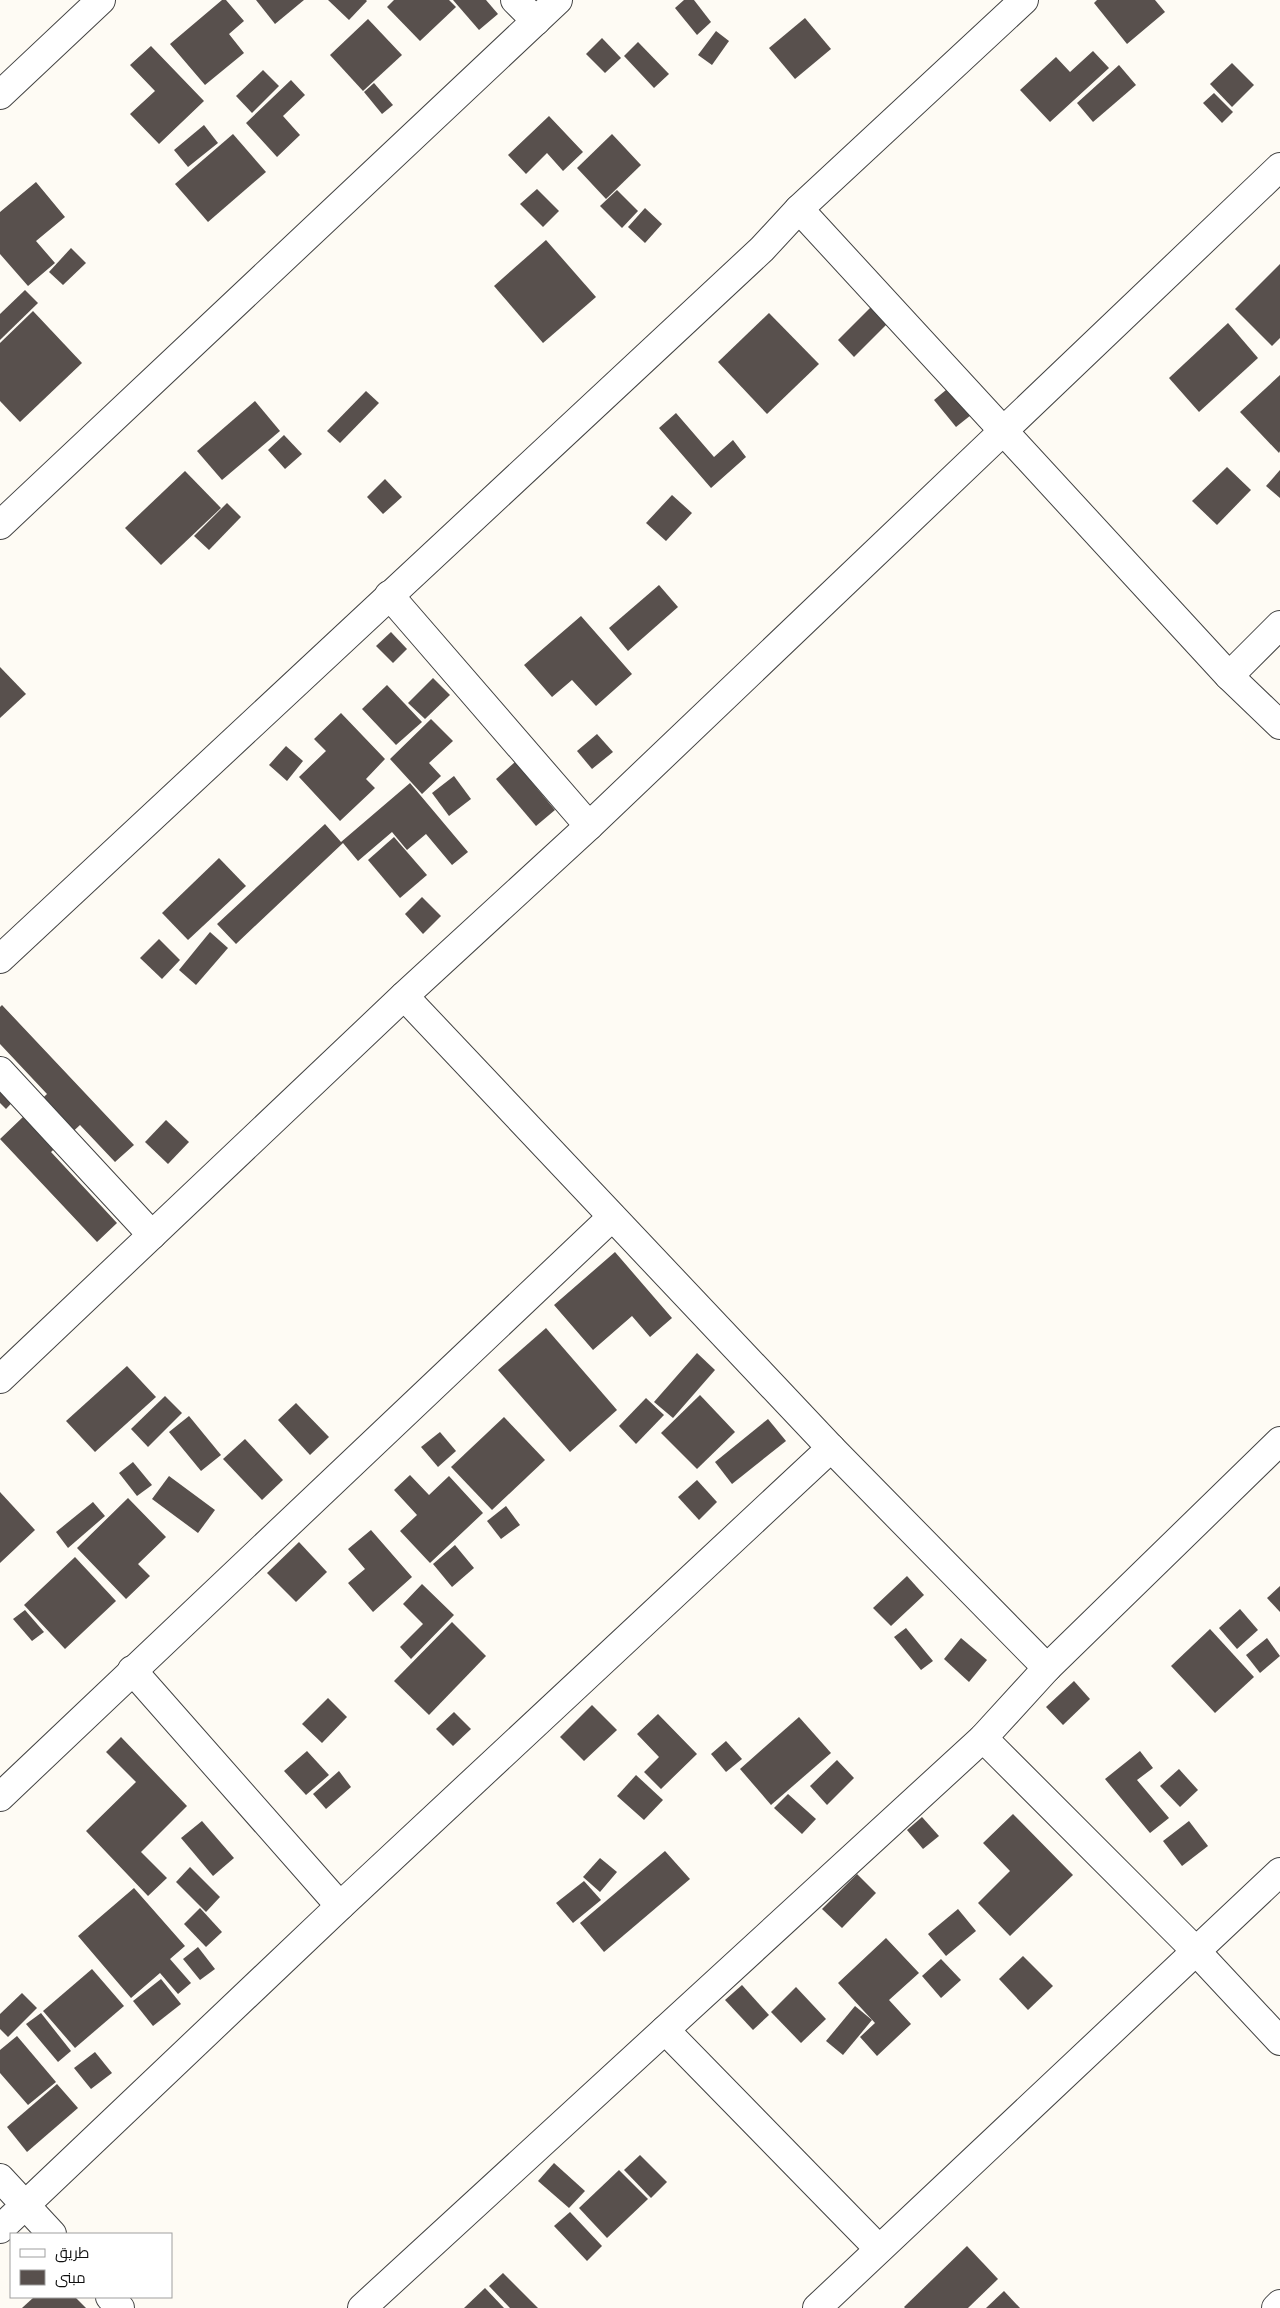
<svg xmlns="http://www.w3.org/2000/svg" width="1280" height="2308" viewBox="0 0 1280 2308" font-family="'Zilla Slab',Cairo,serif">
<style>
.building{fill:#58504d}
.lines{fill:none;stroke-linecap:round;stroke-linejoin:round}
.minor-casing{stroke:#434343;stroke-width:30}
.minor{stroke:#fff;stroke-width:28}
</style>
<rect width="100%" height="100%" fill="#fefbf4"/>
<g class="building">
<path d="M222 0H226L244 21 229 34 244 53 205 85 170 44Z"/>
<path d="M256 0H304L275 24Z"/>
<path d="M328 0H366L367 1 349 20Z"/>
<path d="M394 0H449L456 7 420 41 387 7Z"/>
<path d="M453 0H486L498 14 479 30Z"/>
<path d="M684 0H694L711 22 697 35 675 8Z"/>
<path d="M1097 0H1155L1165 12 1127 44 1094 3Z"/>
<path d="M805 18 831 49 795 79 769 48Z"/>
<path d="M368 19 402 55 363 91 330 55Z"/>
<path d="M716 31 729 41 712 65 698 55Z"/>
<path d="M602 38 621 58 605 73 586 54Z"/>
<path d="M638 42 669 74 654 88 624 56Z"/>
<path d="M151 46 204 101 159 144 130 114 155 91 130 65Z"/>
<path d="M1093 51 1109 68 1050 122 1020 90 1056 57 1070 72Z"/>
<path d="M1232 63 1254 85 1232 107 1210 84Z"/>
<path d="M1119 65 1136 85 1093 122 1077 103Z"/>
<path d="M263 70 279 86 252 113 236 96Z"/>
<path d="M291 80 305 95 283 116 300 135 277 157 246 123Z"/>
<path d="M374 83 393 105 382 114 364 92Z"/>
<path d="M1214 93 1233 112 1222 123 1203 103Z"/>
<path d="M549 116 583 152 563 171 547 153 526 174 508 155Z"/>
<path d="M204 125 218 143 188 167 174 150Z"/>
<path d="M233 134 266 172 208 222 175 184Z"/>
<path d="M612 134 641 165 606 199 577 168Z"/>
<path d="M36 182 65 217 36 241 55 263 28 286 0 254V212Z"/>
<path d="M537 189 559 211 543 227 520 204Z"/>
<path d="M617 190 638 211 622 228 600 206Z"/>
<path d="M645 208 662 224 645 243 628 227Z"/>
<path d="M546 240 596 297 543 343 494 286Z"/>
<path d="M71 248 86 263 63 285 49 272Z"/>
<path d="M1280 264V338L1272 346 1235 309Z"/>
<path d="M25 290 38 303 0 340V314Z"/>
<path d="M885 293 901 310 854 357 838 340Z"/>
<path d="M33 311 82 363 20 422 0 401V343Z"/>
<path d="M769 313 819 364 767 414 718 362Z"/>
<path d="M1228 323 1258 358 1199 412 1169 378Z"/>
<path d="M1280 375V451L1279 453 1240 412Z"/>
<path d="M958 380 981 407 956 427 934 400Z"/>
<path d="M366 391 379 403 340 443 327 431Z"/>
<path d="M255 401 280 431 222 480 197 451Z"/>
<path d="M676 413 714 457 733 440 746 457 711 488 659 428Z"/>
<path d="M284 435 302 454 285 469 268 450Z"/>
<path d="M1227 467 1251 490 1217 525 1192 501Z"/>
<path d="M1280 470V498L1266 486Z"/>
<path d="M185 471 221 508 161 565 125 528Z"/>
<path d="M385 479 402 497 383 514 367 497Z"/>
<path d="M672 495 692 513 666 541 646 523Z"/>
<path d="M227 503 241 517 209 550 194 536Z"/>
<path d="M659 585 678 607 628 651 609 628Z"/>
<path d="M581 616 632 674 596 706 572 680 552 697 524 665Z"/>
<path d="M391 632 407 649 393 663 376 646Z"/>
<path d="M0 667 26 694 0 718Z"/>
<path d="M433 678 450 695 425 719 408 703Z"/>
<path d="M387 685 422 722 396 745 362 709Z"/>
<path d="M341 713 385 759 366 779 375 788 340 821 299 777 326 751 314 739Z"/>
<path d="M431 719 453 741 429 763 441 776 422 794 390 759Z"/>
<path d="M597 734 613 752 592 769 577 751Z"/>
<path d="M286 746 303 761 287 781 269 765Z"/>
<path d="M515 762 555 810 536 826 496 779Z"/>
<path d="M454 776 471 799 449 816 432 793Z"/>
<path d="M410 783 468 852 452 865 426 834 407 850 392 832 358 861 343 843 236 944 217 924 325 824 341 842Z"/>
<path d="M394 837 427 875 400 898 368 860Z"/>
<path d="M219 858 246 886 188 940 162 913Z"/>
<path d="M422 897 441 916 423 934 405 914Z"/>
<path d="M210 932 228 948 196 985 179 970Z"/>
<path d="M159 939 180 960 162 979 140 958Z"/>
<path d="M2 1005 134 1145 115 1162 80 1125 51 1152 117 1223 97 1242 0 1139 47 1094 0 1044V1007Z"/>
<path d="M0 1071 22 1092 6 1109 0 1103Z"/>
<path d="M166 1120 189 1142 168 1164 145 1142Z"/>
<path d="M615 1252 672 1318 650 1337 632 1316 593 1350 554 1305Z"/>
<path d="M546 1328 617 1410 570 1452 498 1370Z"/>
<path d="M697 1353 715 1370 673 1418 654 1402Z"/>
<path d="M127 1366 156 1397 95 1452 66 1421Z"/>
<path d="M700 1395 735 1432 697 1469 661 1433Z"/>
<path d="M165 1396 182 1413 148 1447 131 1429Z"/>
<path d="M646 1398 664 1415 636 1444 619 1426Z"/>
<path d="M296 1403 329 1437 310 1455 278 1420Z"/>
<path d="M189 1416 221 1455 201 1471 169 1432Z"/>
<path d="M504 1417 545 1460 492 1510 451 1467Z"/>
<path d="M768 1419 786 1441 732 1484 715 1462Z"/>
<path d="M440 1432 456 1451 438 1467 421 1447Z"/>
<path d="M245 1439 283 1480 262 1500 223 1459Z"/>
<path d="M133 1462 152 1485 137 1496 119 1473Z"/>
<path d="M410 1475 429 1495 449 1476 483 1513 430 1563 400 1531 417 1515 394 1490Z"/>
<path d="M169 1476 215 1510 198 1533 152 1499Z"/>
<path d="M697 1480 717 1502 699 1520 678 1497Z"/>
<path d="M0 1492 35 1530 0 1563Z"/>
<path d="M128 1498 166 1537 138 1564 150 1576 126 1599 77 1548Z"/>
<path d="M93 1502 105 1516 68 1548 56 1532Z"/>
<path d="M506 1506 520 1525 501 1539 487 1521Z"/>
<path d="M371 1530 412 1577 373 1612 348 1583 365 1569 348 1549Z"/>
<path d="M299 1542 327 1572 296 1602 267 1573Z"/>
<path d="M455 1545 474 1568 452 1587 433 1564Z"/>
<path d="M75 1557 116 1601 65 1649 24 1605Z"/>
<path d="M907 1576 924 1595 891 1626 873 1608Z"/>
<path d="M422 1584 454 1615 411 1659 400 1647 423 1624 403 1604Z"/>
<path d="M1280 1586V1612L1267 1598Z"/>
<path d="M1240 1609 1258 1630 1237 1649 1219 1628Z"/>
<path d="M25 1610 44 1632 32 1641 13 1619Z"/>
<path d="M452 1622 486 1656 429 1715 394 1681Z"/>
<path d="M906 1628 933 1661 921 1670 894 1637Z"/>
<path d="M1210 1629 1254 1677 1215 1713 1171 1666Z"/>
<path d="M961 1638 987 1660 969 1682 944 1659Z"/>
<path d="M1267 1638 1280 1656 1260 1673 1246 1655Z"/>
<path d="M1074 1681 1090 1699 1063 1725 1046 1707Z"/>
<path d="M328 1698 347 1717 322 1743 302 1724Z"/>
<path d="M592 1705 617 1730 584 1761 560 1737Z"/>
<path d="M454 1712 471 1729 453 1746 436 1729Z"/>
<path d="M658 1714 697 1754 661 1789 644 1772 659 1757 637 1734Z"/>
<path d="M799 1717 831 1753 771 1805 740 1769Z"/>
<path d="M121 1737 187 1806 141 1852 167 1878 148 1896 86 1831 136 1782 106 1752Z"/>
<path d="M726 1741 742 1759 726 1772 711 1754Z"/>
<path d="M307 1751 329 1775 306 1795 284 1771Z"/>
<path d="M1140 1751 1153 1768 1137 1780 1169 1818 1150 1833 1105 1779Z"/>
<path d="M837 1760 854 1778 827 1805 810 1786Z"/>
<path d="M1179 1769 1198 1790 1180 1807 1160 1786Z"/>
<path d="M339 1771 351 1787 326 1809 313 1794Z"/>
<path d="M636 1775 663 1800 644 1820 617 1796Z"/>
<path d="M788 1794 816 1819 802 1834 774 1808Z"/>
<path d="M1013 1814 1073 1875 1010 1936 978 1903 1010 1871 983 1843Z"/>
<path d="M922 1817 939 1836 923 1849 907 1830Z"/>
<path d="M202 1821 234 1858 213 1876 181 1838Z"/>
<path d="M1189 1821 1208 1846 1182 1866 1163 1841Z"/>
<path d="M665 1851 690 1879 604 1952 580 1923Z"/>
<path d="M600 1858 617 1872 600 1892 583 1877Z"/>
<path d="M190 1867 220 1897 206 1912 176 1882Z"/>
<path d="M857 1874 876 1893 842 1928 822 1909Z"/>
<path d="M584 1881 601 1900 573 1923 556 1903Z"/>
<path d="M134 1888 185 1946 170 1959 191 1983 178 1994 160 1973 131 1998 78 1936Z"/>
<path d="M200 1908 222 1932 206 1947 184 1924Z"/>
<path d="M958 1909 976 1931 946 1956 928 1934Z"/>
<path d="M886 1938 919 1973 889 2000 911 2024 877 2056 860 2037 875 2023 838 1983Z"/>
<path d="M198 1947 215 1969 200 1980 183 1959Z"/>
<path d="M1023 1956 1053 1986 1028 2010 999 1979Z"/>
<path d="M941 1959 961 1980 941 1998 922 1976Z"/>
<path d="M92 1969 124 2006 75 2048 43 2011Z"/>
<path d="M161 1979 181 2004 153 2026 133 2001Z"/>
<path d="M742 1985 769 2015 753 2030 725 2000Z"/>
<path d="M796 1987 826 2019 801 2043 771 2012Z"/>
<path d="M22 1993 37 2008 8 2037 0 2029V2014Z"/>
<path d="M855 2006 872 2020 843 2055 826 2041Z"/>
<path d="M41 2013 71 2051 58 2062 26 2024Z"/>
<path d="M17 2036 56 2082 28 2105 0 2073V2050Z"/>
<path d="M95 2052 112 2073 91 2089 74 2068Z"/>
<path d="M57 2084 78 2108 27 2152 7 2127Z"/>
<path d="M640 2155 667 2182 651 2198 624 2170Z"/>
<path d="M554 2163 585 2191 569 2208 538 2181Z"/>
<path d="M619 2170 648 2199 607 2238 579 2208Z"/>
<path d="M570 2212 602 2246 587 2261 554 2226Z"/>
<path d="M967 2246 998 2279 968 2308H905L904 2307Z"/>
<path d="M503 2273 538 2308H510L489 2286Z"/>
<path d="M485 2288 504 2308H464Z"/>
<path d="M1004 2291 1020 2308H986Z"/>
<path d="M34 2297H75L86 2308H22Z"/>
</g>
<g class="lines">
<g class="minor-casing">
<g id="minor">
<path d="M515 0 536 21"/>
<path d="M0 95 101 0"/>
<path d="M799 209 1229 676 1280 725"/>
<path d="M0 525 558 0"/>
<path d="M389 595 589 826"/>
<path d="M1229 676 1280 625"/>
<path d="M0 959 762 249 799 209 1024 0"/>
<path d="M404 996 831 1448 1047 1668"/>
<path d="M0 1071 152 1235"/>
<path d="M0 1379 404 996 589 826 1280 167"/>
<path d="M132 1670 340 1906"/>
<path d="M983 1738 1195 1950 1280 2041"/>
<path d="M0 1797 612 1217"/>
<path d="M665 2030 879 2249"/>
<path d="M0 2178 52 2234"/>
<path d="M0 2229 340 1906 831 1448"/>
<path d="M110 2297 120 2308"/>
<path d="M362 2308 983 1738 1047 1668 1280 1441"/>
<path d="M817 2308 1280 1872"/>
<path d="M1276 2308 1280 2304"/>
</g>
</g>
<use href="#minor" class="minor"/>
</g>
<rect x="10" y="2233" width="162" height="65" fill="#ffffff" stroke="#9f9f9f"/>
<rect x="20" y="2249" width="25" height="8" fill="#ffffff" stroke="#9f9f9f"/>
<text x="55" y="2258" font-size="15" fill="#101010">طريق</text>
<rect x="20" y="2270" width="25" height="15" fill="#58504d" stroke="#9f9f9f"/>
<text x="55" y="2283" font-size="15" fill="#101010">مبنى</text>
</svg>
